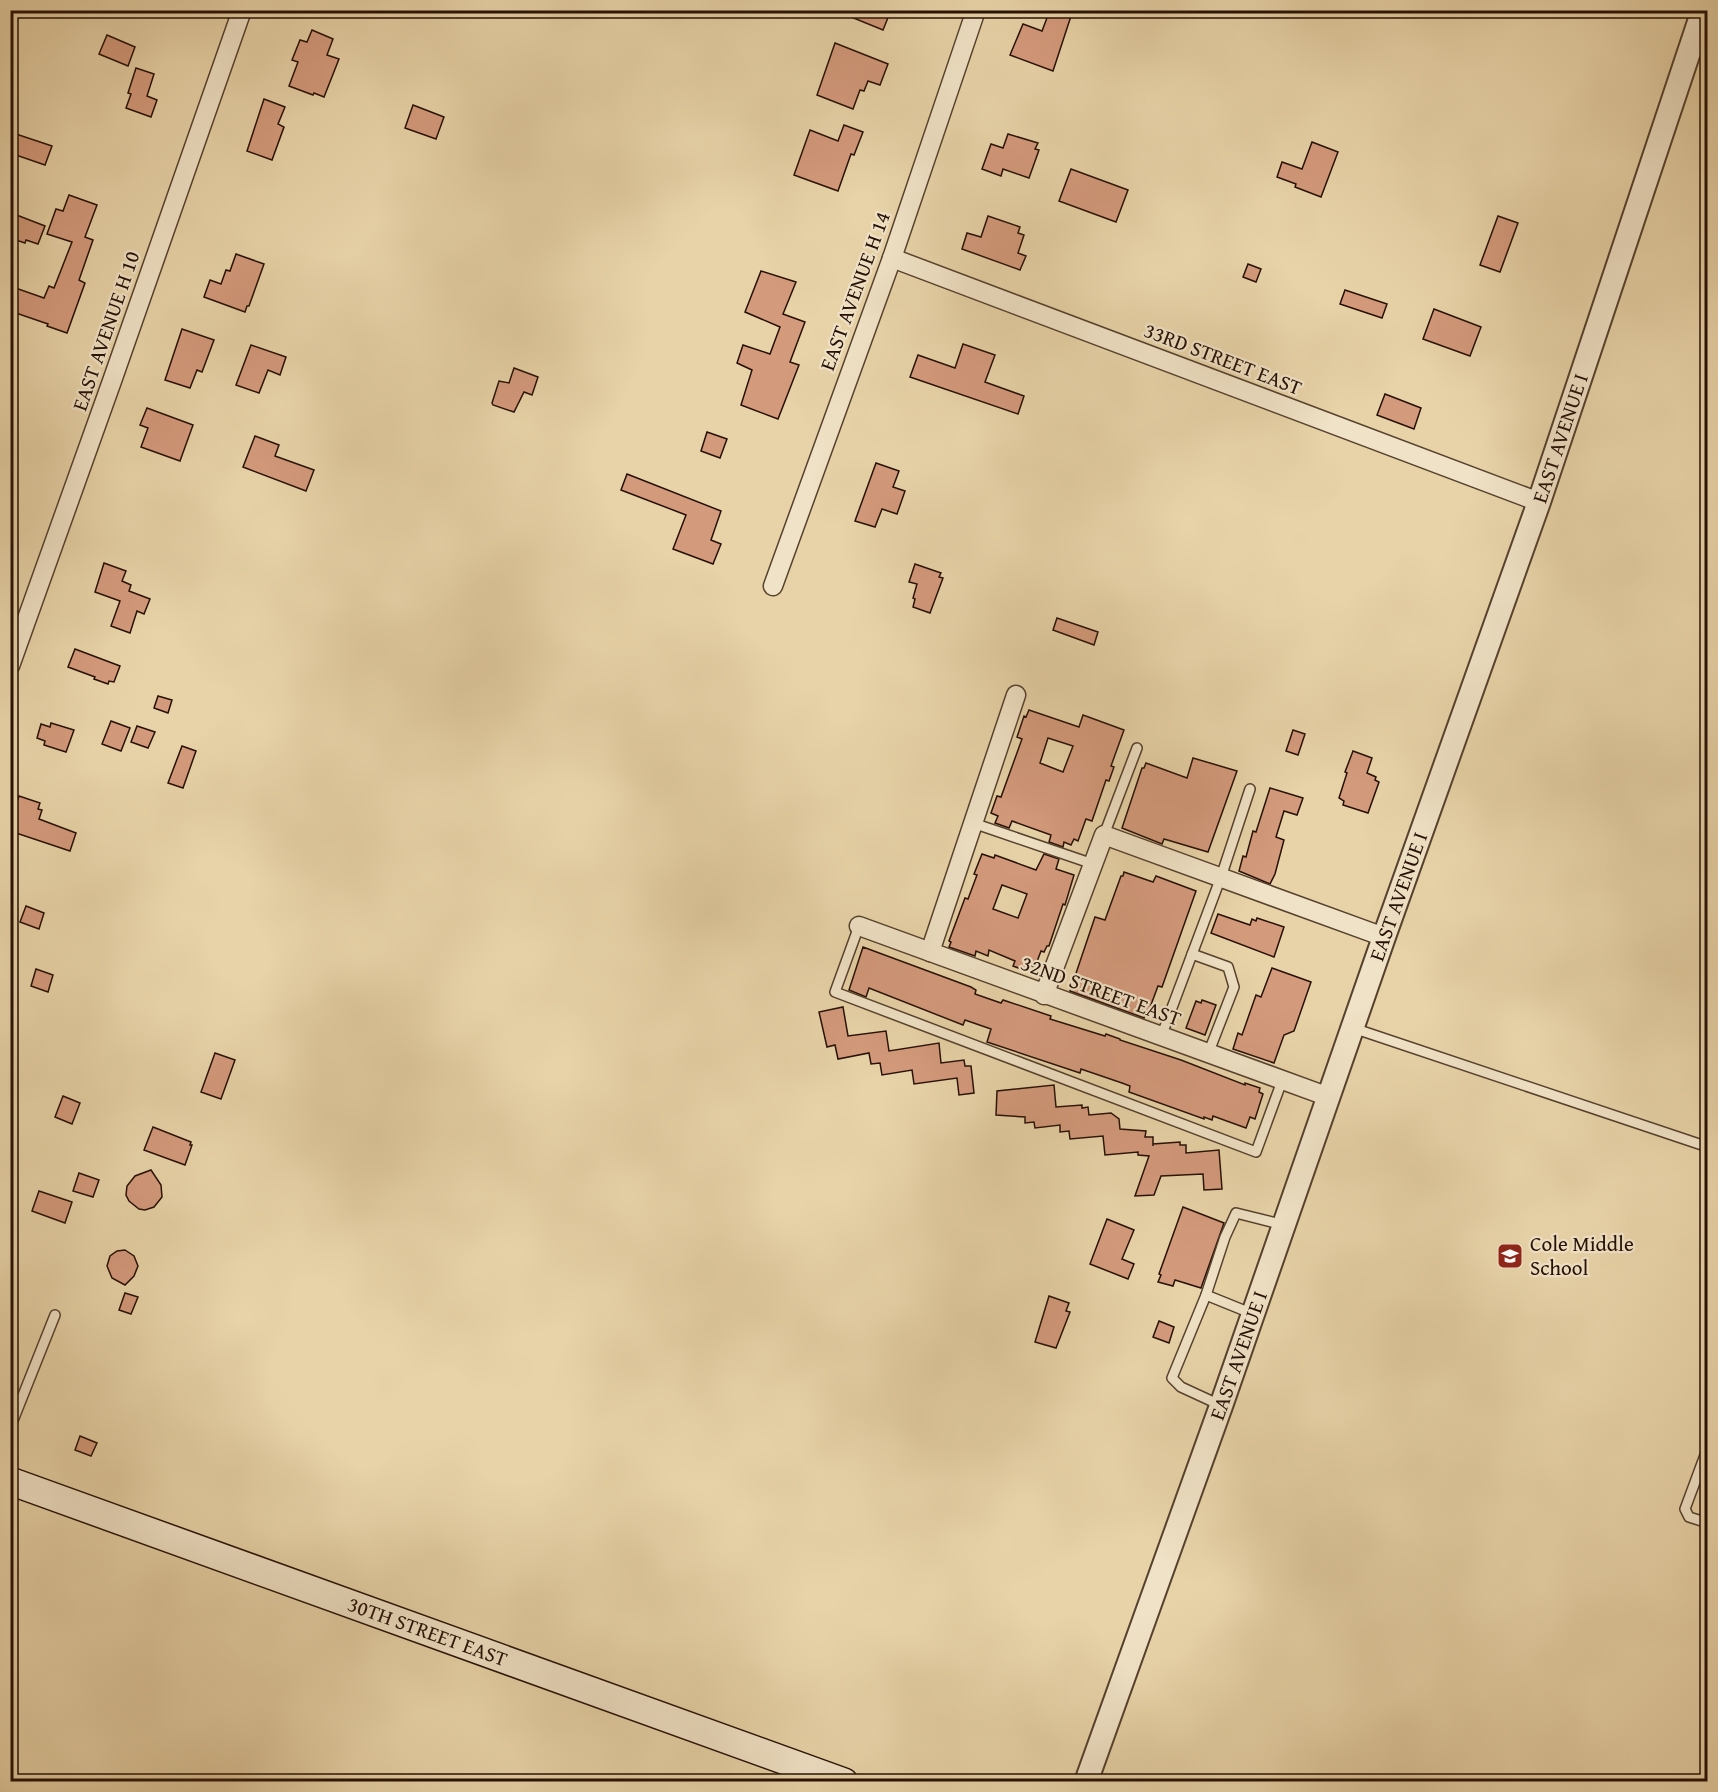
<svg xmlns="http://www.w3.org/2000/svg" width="1718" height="1792" viewBox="0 0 1718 1792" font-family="'Gentium Book Plus',serif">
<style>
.building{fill:#d49a7c;stroke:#261006;stroke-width:1.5;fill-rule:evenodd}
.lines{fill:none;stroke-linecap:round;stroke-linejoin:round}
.service-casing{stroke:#56412e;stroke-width:12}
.minor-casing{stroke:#56412e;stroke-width:21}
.tertiary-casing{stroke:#56412e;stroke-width:26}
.secondary-casing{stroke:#261006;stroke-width:30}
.service{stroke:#f0e2c6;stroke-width:9}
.minor{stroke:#f0e2c6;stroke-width:18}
.tertiary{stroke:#f0e2c6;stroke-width:22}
.secondary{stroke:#f0e2c6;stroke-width:27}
.labels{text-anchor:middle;stroke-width:4.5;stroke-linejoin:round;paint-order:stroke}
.street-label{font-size:21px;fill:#261006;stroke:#f0e2c6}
.poi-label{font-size:21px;fill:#261006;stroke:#f0e2c6;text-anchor:start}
</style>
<rect width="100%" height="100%" fill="#e8d3a8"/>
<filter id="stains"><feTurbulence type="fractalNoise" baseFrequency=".00333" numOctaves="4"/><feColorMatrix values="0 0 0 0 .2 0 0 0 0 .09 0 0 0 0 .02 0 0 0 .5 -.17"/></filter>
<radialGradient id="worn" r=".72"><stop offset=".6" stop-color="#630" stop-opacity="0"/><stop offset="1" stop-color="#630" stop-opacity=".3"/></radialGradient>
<g class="building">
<path d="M834 10H891L883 30Z"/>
<path d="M1050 10H1073L1053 71 1010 55 1023 24 1042 31Z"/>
<path d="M312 30 333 39 327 55 339 59 324 97 314 93 313 95 289 86 298 62 292 60 300 40 307 42Z"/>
<path d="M107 35 135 47 128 66 99 54Z"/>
<path d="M835 43 888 64 880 85 868 81 864 91 860 90 853 109 817 95Z"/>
<path d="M136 68 154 74 147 96 157 100 151 117 126 108 131 94 128 93Z"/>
<path d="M264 99 285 107 278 124 284 127 272 160 247 151Z"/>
<path d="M413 105 444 117 436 139 405 128Z"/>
<path d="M844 125 863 132 854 155 851 154 838 191 794 175 810 130 838 141Z"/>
<path d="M10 132 52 146 45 165 10 153Z"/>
<path d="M1008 134 1038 143 1035 149 1039 150 1029 178 1003 169 1001 176 982 169 991 144 1003 148Z"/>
<path d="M1312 142 1338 152 1321 197 1295 187 1296 184 1277 177 1282 162 1302 169Z"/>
<path d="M1071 169 1128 190 1116 222 1059 201Z"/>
<path d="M69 195 97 205 85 237 93 240 79 280 85 283 67 333 47 326 48 324 10 311V286L44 298 49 286 54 288 72 242 47 234 56 209 63 211Z"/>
<path d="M14 214 45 226 38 244 26 240 25 243 10 238V224Z"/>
<path d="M988 216 1020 227 1018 233 1024 235 1018 253 1026 256 1020 270 962 249 967 233 981 237Z"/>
<path d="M1498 216 1518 223 1500 272 1480 265Z"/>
<path d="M236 254 264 264 249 306H247L245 312 204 297 210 280 221 284 226 270 230 271Z"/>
<path d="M1248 264 1261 269 1256 282 1243 277Z"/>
<path d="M761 271 796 282 783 314 805 322 790 362 799 365 778 419 741 405 752 370 737 363 743 345 770 354 780 327 745 312Z"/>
<path d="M1345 290 1387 304 1382 318 1340 304Z"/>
<path d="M1434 309 1481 327 1470 356 1423 339Z"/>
<path d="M182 329 214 340 202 372 197 370 190 388 165 380Z"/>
<path d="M963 344 995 355 985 382 1024 396 1018 414 910 377 918 355 955 368Z"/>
<path d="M251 345 286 357 280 375 268 370 259 393 236 385Z"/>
<path d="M514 368 538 377 532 395 524 392 514 412 493 405 492 403 499 381 509 383Z"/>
<path d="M1385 394 1421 408 1414 429 1377 415Z"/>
<path d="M147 408 193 425 180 461 141 447 148 428 140 425Z"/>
<path d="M707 432 727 439 720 458 701 451Z"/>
<path d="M255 436 279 445 275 456 314 470 306 491 243 467Z"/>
<path d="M876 463 899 471 893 487 905 491 897 514 882 509 875 527 855 521Z"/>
<path d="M627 474 721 511 711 540 721 544 713 564 673 549 686 515 621 490Z"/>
<path d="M104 563 126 571 122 581 131 585 129 591 150 599 144 614 137 611 130 633 111 626 120 601 95 592Z"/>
<path d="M915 564 941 573 939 577 943 578 930 613 913 607 915 599 913 598 917 584 909 582Z"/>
<path d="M1057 618 1098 632 1094 645 1053 630Z"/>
<path d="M75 649 120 666 114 682 109 681 108 684 94 679 95 677 68 667Z"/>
<path d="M158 696 172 700 168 713 154 708Z"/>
<path d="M1029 710 1079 727 1083 715 1124 730 1111 766 1114 767 1109 781 1106 780 1092 821 1086 819 1078 841 1074 839 1071 845 1064 842 1063 847 1049 842 1051 835 1012 821 1009 828 995 823 998 816 991 813 997 796 1001 797 1022 739 1017 737 1024 716 1026 717ZM1048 738 1073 746 1063 772 1040 763Z"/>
<path d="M111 721 130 728 121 751 102 744Z"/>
<path d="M51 723 74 730 66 752 44 745 45 741 37 738 41 724 50 727Z"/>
<path d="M137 726 155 732 148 748 131 742Z"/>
<path d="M1293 730 1305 734 1298 755 1286 751Z"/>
<path d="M182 746 196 751 183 788 168 783Z"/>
<path d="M1353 751 1372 758 1367 773 1376 777 1375 780 1379 782 1368 813 1343 805 1344 801 1339 798 1347 773 1345 772Z"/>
<path d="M1193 758 1237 771 1208 852 1164 839 1162 844 1122 828 1142 768H1144L1146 763 1187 778Z"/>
<path d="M1270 788 1303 798 1297 815 1284 811 1276 837 1284 840 1275 874 1270 884 1239 871 1243 856 1246 857 1253 831 1256 832Z"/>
<path d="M19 796 40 803 38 809 42 810 39 819 76 833 70 851 10 831V813L13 814Z"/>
<path d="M982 854 994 858 995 855 1036 870 1044 854 1059 859 1056 869 1074 875 1065 905 1063 904 1049 946H1047L1044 952 1041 951 1035 967 1028 965 1026 971 1013 966 1015 961 989 950 988 956 976 951 975 956 949 947 951 942 949 941 965 898 968 899 977 875 974 874ZM1002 885 1027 894 1018 918 993 909Z"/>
<path d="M1124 872 1153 882 1156 876 1196 891 1162 987 1158 986 1148 1013 1146 1012 1144 1018 1070 991 1095 917 1105 920 1121 876H1123Z"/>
<path d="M26 906 44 913 39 929 20 922Z"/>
<path d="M1218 914 1250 925 1252 919 1256 921 1257 918 1284 927 1274 957 1211 933Z"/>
<path d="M863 947 971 987 976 990 975 994 1001 1003 1003 1000 1051 1016 1050 1019 1105 1036 1106 1034 1120 1039V1040L1181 1060 1245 1085V1083L1260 1088 1259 1092 1263 1094 1255 1119 1250 1117 1246 1128 1213 1116 1212 1120 1204 1117V1119L1129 1092 1130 1086 1122 1083 1081 1069 1080 1073 987 1042 991 1029 965 1020 963 1025 869 988 866 997 849 990Z"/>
<path d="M1272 968 1311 982 1294 1031 1284 1035 1274 1063 1233 1049 1238 1033 1242 1035 1256 995 1261 997Z"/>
<path d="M36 969 53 975 48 992 31 986Z"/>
<path d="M1202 1000 1216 1005 1205 1035 1186 1028 1196 1001 1201 1003Z"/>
<path d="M843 1007 848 1036 886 1031 889 1051 939 1043 941 1063 964 1060 965 1066H971L974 1093 959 1095 957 1078 914 1084 912 1070 882 1075 880 1063 871 1064 869 1053 838 1059 835 1045 827 1047 819 1012Z"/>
<path d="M215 1053 235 1060 221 1099 201 1092Z"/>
<path d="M1054 1085 1056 1107 1082 1105V1108L1088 1107 1089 1115 1111 1113 1119 1119 1120 1129 1146 1131 1145 1137H1153V1146V1144L1180 1142V1145H1186V1153L1219 1150 1222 1189 1204 1190 1203 1174 1161 1176 1154 1195 1135 1196 1149 1156 1138 1155V1152L1105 1155 1103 1136 1070 1139 1069 1131 1060 1132V1125L1035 1128 1034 1122 1025 1123V1117L996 1115 997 1091Z"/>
<path d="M63 1096 80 1103 72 1124 55 1117Z"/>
<path d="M153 1127 191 1142 190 1145H192L185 1165 144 1150Z"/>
<path d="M151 1170 161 1185 162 1197 154 1207 145 1210 139 1209 129 1201 126 1195 127 1186 135 1176Z"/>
<path d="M79 1173 99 1180 93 1197 73 1191Z"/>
<path d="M39 1191 72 1202 65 1223 32 1211Z"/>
<path d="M1183 1207 1224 1223 1201 1288 1175 1280 1173 1286 1158 1282 1161 1275 1159 1274Z"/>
<path d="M1107 1219 1134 1230 1122 1259 1134 1264 1128 1279 1090 1264Z"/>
<path d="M125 1250 134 1256 138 1266 134 1276 125 1285 112 1278 107 1266 110 1256 117 1251Z"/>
<path d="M125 1293 138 1297 131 1314 119 1310Z"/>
<path d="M1049 1296 1069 1303 1066 1311 1070 1312 1056 1348 1035 1342Z"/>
<path d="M1159 1321 1174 1327 1169 1343 1153 1337Z"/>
<path d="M80 1436 97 1443 91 1456 75 1450Z"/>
</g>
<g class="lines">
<g class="service-casing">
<g id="service">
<path d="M973 823 1093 864"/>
<path d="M1104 835 1137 748"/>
<path d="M859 926 835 992 1256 1152 1282 1081"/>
<path d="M1192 954 1228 967 1234 987 1208 1054"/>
<path d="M1353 1028 1708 1147"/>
<path d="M1161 1037 1221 877 1250 789"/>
<path d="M1206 1295 1253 1314"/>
<path d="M1220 1405 1181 1387 1172 1378 1206 1295 1225 1237 1236 1213 1284 1225"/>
<path d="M10 1428 55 1315"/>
<path d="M1708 1447 1685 1509 1689 1517 1708 1523"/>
</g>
</g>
<g class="minor-casing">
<g id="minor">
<path d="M892 258 1539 502"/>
<path d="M773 586 892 258 976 10"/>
<path d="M10 666 112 381 242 10"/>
<path d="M859 926 1329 1097"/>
<path d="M930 952 1016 695"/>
<path d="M1044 995 1104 835 1384 937"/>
</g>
</g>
<g class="tertiary-casing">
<g id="tertiary">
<path id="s1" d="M1086 1782 1221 1406 1384 937 1539 502 1703 10"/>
</g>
</g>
<g class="secondary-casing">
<g id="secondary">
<path id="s2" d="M10 1481 844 1782"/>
</g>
</g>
<use href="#service" class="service"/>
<use href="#minor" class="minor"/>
<use href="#tertiary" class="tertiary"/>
<use href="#secondary" class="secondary"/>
</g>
<defs>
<g id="school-square" transform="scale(1.35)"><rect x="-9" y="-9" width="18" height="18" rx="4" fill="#8f2418" stroke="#f0e2c6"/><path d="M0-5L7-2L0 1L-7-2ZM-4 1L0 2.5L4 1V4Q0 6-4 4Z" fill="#fff"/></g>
</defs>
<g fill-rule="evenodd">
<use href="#school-square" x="1510" y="1256"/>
</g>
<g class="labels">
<g class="street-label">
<text transform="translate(855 291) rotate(-70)" y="7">EAST AVENUE H 14</text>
<text transform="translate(106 331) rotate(-71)" y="7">EAST AVENUE H 10</text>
<text transform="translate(1223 359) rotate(21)" y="7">33RD STREET EAST</text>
<text dy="7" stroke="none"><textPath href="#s1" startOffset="1425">EAST AVENUE I</textPath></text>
<text dy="7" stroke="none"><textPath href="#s1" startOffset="939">EAST AVENUE I</textPath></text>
<text transform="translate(1101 991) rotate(20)" y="7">32ND STREET EAST</text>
<text dy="7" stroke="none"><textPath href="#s1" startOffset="453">EAST AVENUE I</textPath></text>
<text dy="7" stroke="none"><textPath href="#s2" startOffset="444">30TH STREET EAST</textPath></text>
</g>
<g class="poi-label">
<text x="1530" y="1251">Cole Middle<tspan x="1530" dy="24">School</tspan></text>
</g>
</g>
<rect width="1718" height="1792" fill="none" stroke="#e8d3a8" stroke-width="36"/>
<rect x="12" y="12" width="1694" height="1768" fill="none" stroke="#261006" stroke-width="3"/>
<rect x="18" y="18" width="1682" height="1756" fill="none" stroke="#261006" stroke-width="1.5"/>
<rect width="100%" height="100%" filter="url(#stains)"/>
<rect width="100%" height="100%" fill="url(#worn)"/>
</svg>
